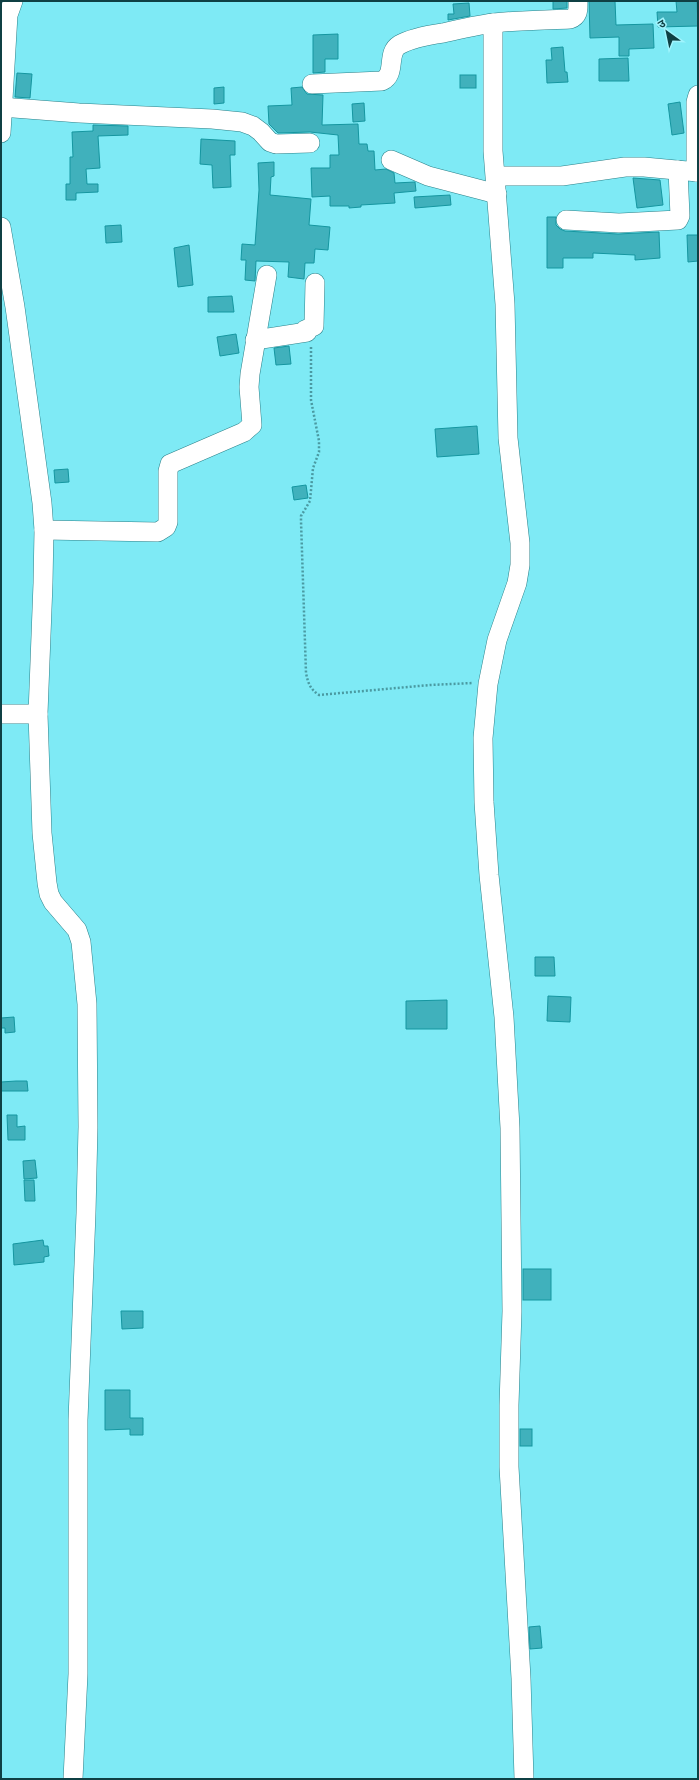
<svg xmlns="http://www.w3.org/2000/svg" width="699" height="1780" viewBox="0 0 699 1780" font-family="Barlow,'Noto Sans Devanagari',sans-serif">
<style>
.building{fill:#40b1bc;stroke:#1596a0}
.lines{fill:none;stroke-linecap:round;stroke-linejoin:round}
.minor-casing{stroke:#2b8189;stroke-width:20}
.path{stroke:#4a9aa2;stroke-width:2.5;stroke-dasharray:2 2;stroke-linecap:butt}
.minor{stroke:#fff;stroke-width:19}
</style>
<rect width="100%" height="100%" fill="#7eeaf5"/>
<g class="building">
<path d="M553 1H567V8L553 9Z"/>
<path d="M589 1H615L616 25 653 24 654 48 629 49V56H619V37L590 38Z"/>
<path d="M676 1H697L698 26 658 27 657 12H677Z"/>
<path d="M469 3 470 16 448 20V14H454L453 4Z"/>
<path d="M338 34V59H325V72L313 73V35Z"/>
<path d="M563 47 565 72H567L568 82 547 83 546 60H552L551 48Z"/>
<path d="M628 58 629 81H599V59Z"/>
<path d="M17 73 32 74 30 98 15 97Z"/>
<rect x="460" y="75" width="16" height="13"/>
<path d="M224 87V103L214 104V88Z"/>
<path d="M302 87 307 94 323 95 322 125 358 124 359 144H367L368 151H374L375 170 386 169 394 173 395 183 415 182 416 191 394 193 395 203 361 205V207L349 208V206H330V196L312 197 311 168H330V155H339L338 135 310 132 278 133 269 124 268 106 292 105 291 88Z"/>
<path d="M680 102 684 133 672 135 668 104Z"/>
<path d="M364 103 365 121 353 122 352 104Z"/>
<path d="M93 125 128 126V135L98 136 100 168 86 169 87 184H98V192L76 193V200H66V184H70V157H73L72 132 93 131Z"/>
<path d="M201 139 235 141V155H230L231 187 213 188 212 165 200 164Z"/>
<path d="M274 162V176L271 177 270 195 311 199 309 225 330 227 328 250 315 249 314 263H305L304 279 288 277 289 262 256 261 255 281 245 280 246 260H241L242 244 255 245 259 190 258 163Z"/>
<path d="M633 178 660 180 663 205 637 208Z"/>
<path d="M450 195 451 205 415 208 414 197Z"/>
<path d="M547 217H556V225L560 229 565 231 618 234 659 232 660 258 635 260V255L593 253V258H563V268H547Z"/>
<path d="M121 225 122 242 106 243 105 226Z"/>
<path d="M687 235H698V261L688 262Z"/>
<path d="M189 245 193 285 178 287 174 248Z"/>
<path d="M232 296 234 312H208V297Z"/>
<path d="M236 334 239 353 220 356 217 337Z"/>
<path d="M289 346 291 364 276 365 274 348Z"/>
<path d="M477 426 479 454 437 457 435 429Z"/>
<path d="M68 469 69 482 55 483 54 470Z"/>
<path d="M306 485 308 498 294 500 292 487Z"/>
<path d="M535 957H554L555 976H535Z"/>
<path d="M548 996 571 997 570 1022 547 1021Z"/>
<path d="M447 1000V1029H406V1001Z"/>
<path d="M14 1017 15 1032 5 1033V1028H1V1018Z"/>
<path d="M16 1081H27L28 1091H1V1082Z"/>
<path d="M7 1115H17V1127L25 1126V1140H8Z"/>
<path d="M35 1160 37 1178 24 1179 23 1161Z"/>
<path d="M24 1180H34L35 1201H25Z"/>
<path d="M43 1240 44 1246H48L49 1256 44 1257V1262L14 1265 13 1244Z"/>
<rect x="523" y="1269" width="28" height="31"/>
<path d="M121 1311H143V1328L122 1329Z"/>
<path d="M105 1390H130V1418H143V1435H130V1429L105 1430Z"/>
<rect x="520" y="1429" width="12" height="17"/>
<path d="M540 1626 542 1648 530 1649 529 1627Z"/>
</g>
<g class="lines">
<g class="minor-casing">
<g id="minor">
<path d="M493 23V151L505 304 508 438 520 543V565L517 583 497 640 488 684 483 738 484 802 489 875 504 1017 510 1128 512 1311 509 1405V1467L521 1678 524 1779"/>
<path d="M312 84 382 81C397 74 386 53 399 45 411 38 429 35 443 33 460 29 477 25 494 23 519 20 545 20 570 19 579 16 578 9 578 1"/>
<path d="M1 107 79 113 212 119 242 122 253 126 261 132 270 142 276 144 310 143"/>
<path d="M1 133 8 15 13 1"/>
<path d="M391 160 428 176 497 194"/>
<path d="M696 172V102L698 95"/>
<path d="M496 176H562L625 167H644L698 172"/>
<path d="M566 220 619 223 678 220 680 216 678 170"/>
<path d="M1 227 15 307 42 503 44 530 43 583 38 714 42 833 47 883 49 894 53 902 77 930 81 942 87 1004 88 1127 86 1213 78 1420V1674L73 1779"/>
<path d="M255 340 307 332 305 330 314 326 315 283"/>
<path d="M44 530 158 532 166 527 168 522V471L170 464 244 432 252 425 249 387 250 374 267 275"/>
<path d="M1 714H38"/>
</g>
</g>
<path class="path" d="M311 347V400L319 441V452L313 468 310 501 301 516V521L306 673C308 683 310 689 319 695L430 685 473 683"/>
<use href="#minor" class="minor"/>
</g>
<rect width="699" height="1780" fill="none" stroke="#0f4044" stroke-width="4"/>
<g transform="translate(667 32) rotate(327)" stroke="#a1f4fd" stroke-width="3" paint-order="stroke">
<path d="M0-3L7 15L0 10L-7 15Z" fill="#0f4044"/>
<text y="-6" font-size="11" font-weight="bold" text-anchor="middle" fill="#0f4044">उ</text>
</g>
</svg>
